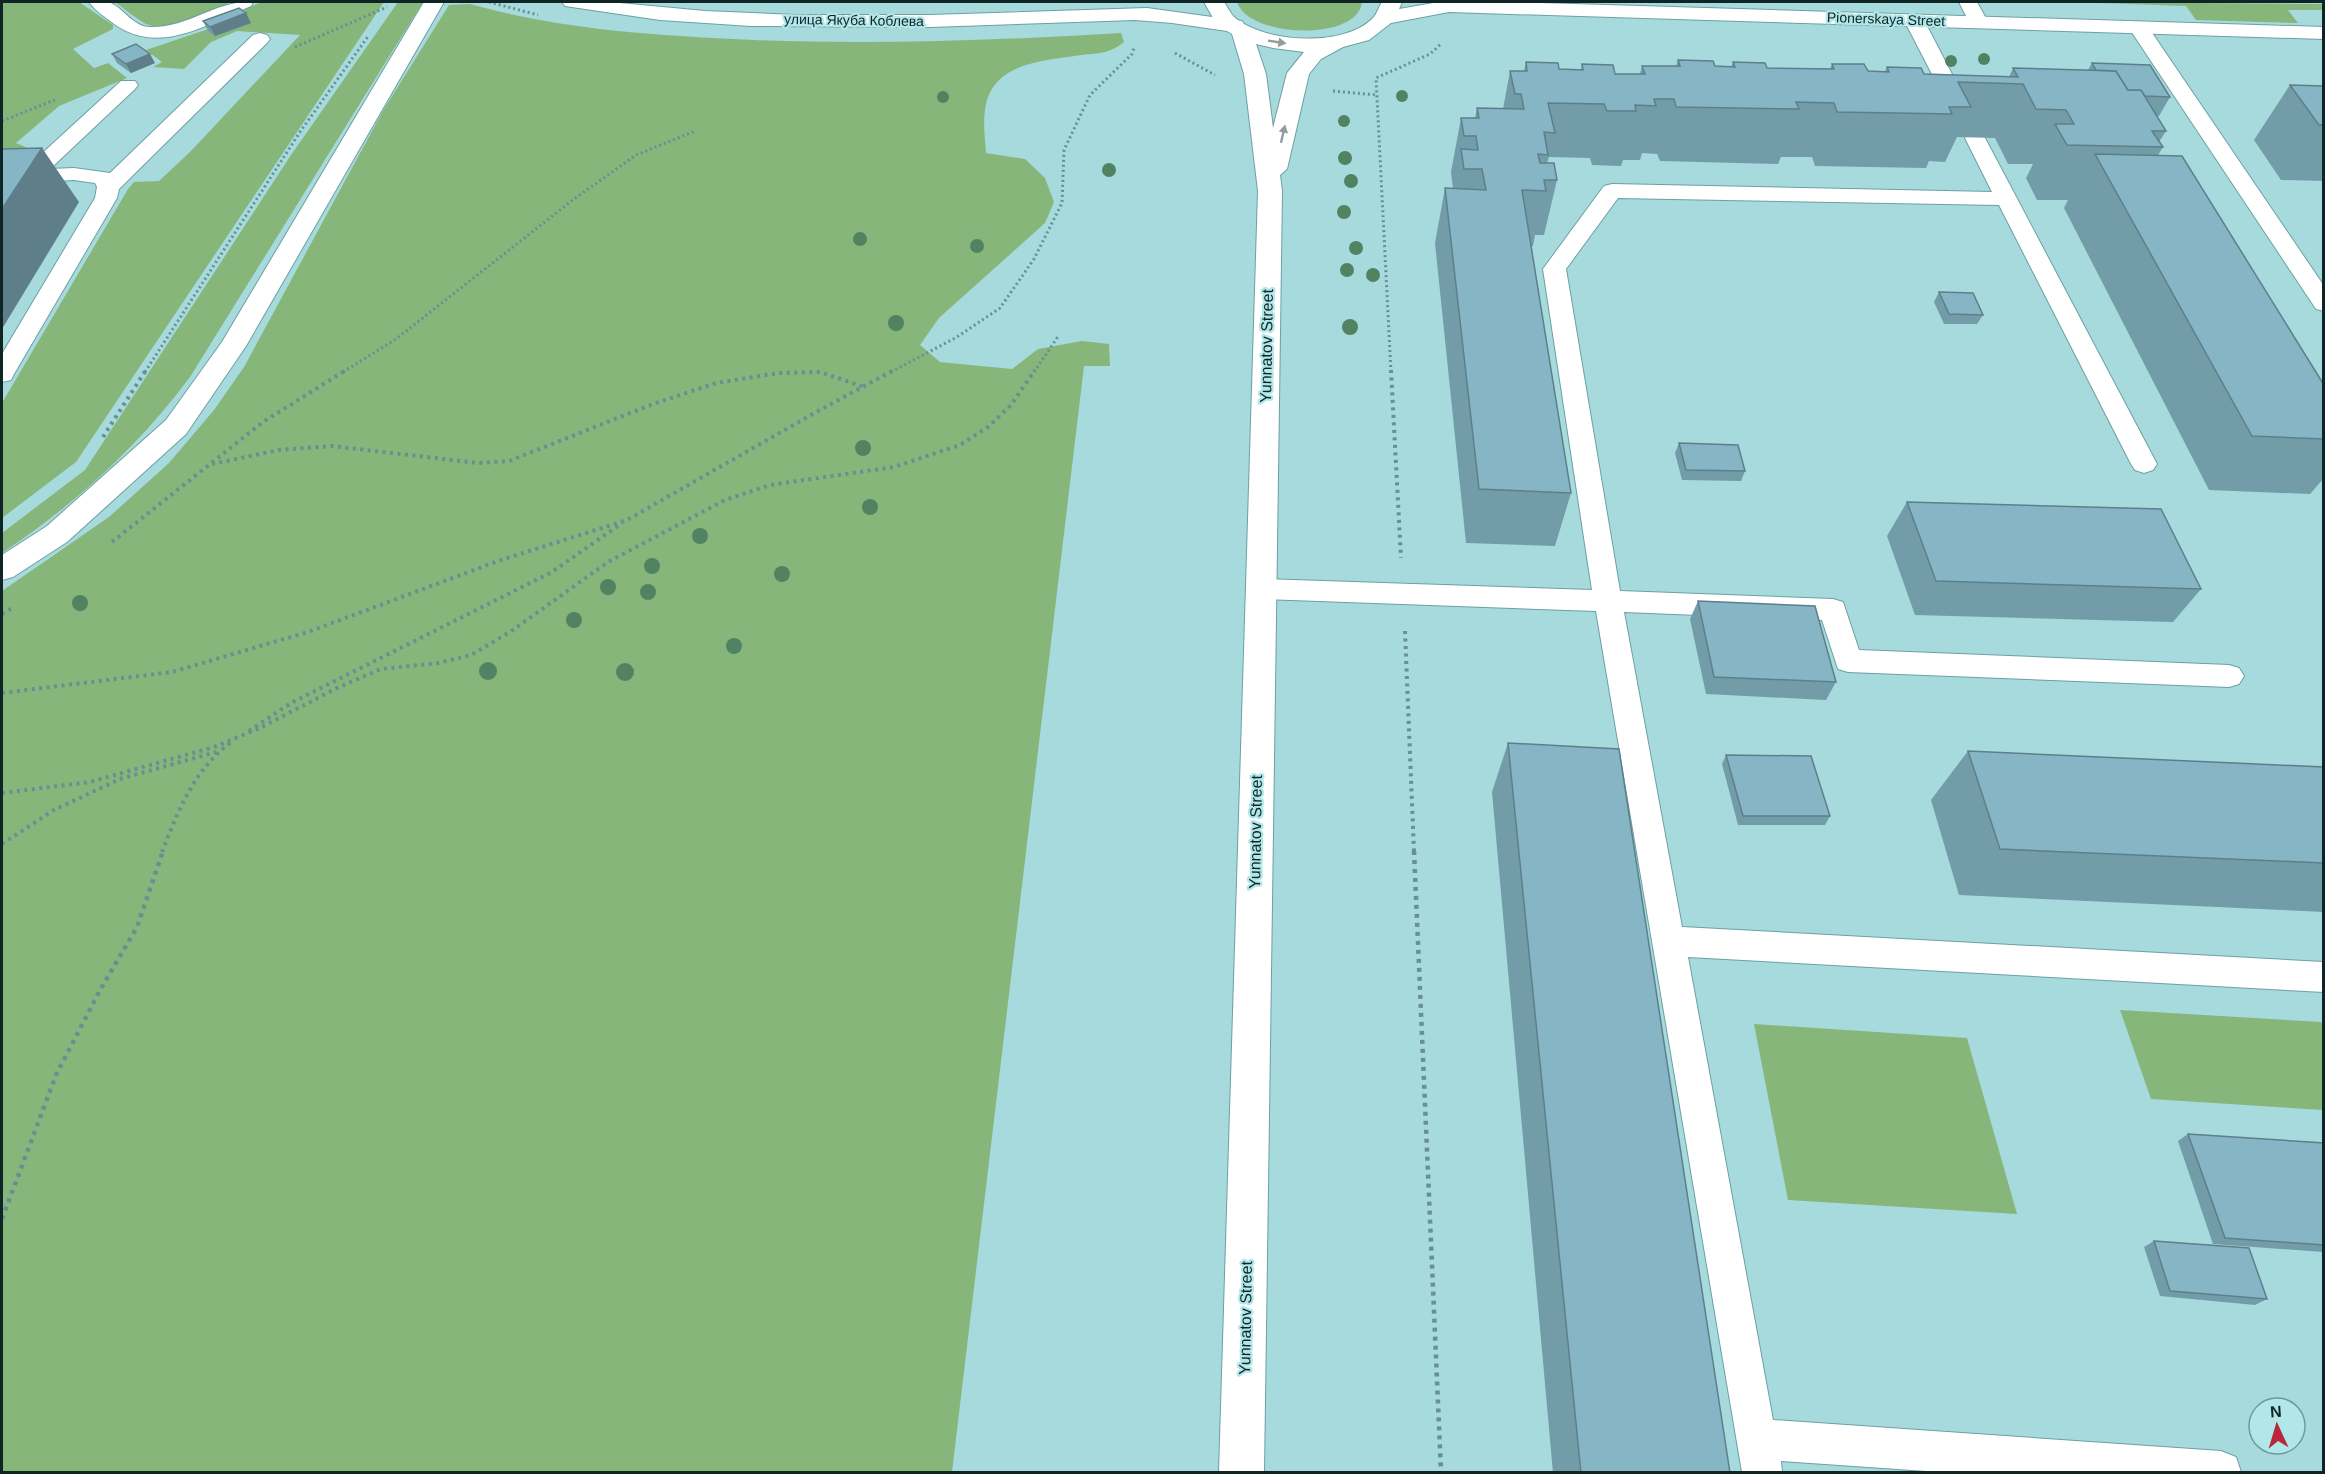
<svg xmlns="http://www.w3.org/2000/svg" width="2325" height="1474" viewBox="0 0 2325 1474" font-family="Helvetica,sans-serif">
<style>
.green{fill:#87b67b}
.lines{fill:none;stroke-linecap:round;stroke-linejoin:round}
.lane-casing{stroke:#6da0a2;stroke-width:2}
.street-casing{stroke:#6da0a2;stroke-width:2}
.secondary-casing{stroke:#6da0a2;stroke-width:2}
.path-far2{stroke:#688f91;stroke-width:3;stroke-dasharray:2 3;stroke-linecap:butt}
.path-far1{stroke:#688f91;stroke-width:4;stroke-dasharray:3 4.5;stroke-linecap:butt}
.path{stroke:#688f91;stroke-width:4.5;stroke-dasharray:4 5;stroke-linecap:butt}
.lane{fill:#fff;fill-rule:evenodd}
.street{fill:#fff;fill-rule:evenodd}
.secondary{fill:#fff;fill-rule:evenodd}
.tree{fill:#518363}
.wall{fill:#739ca9}
.shaded-wall{fill:#5e7f8a}
.building{fill:#86b5c5;stroke:#5e7f8a;stroke-width:1.5}
.oneway{fill:#939c9d}
.labels{text-anchor:middle;stroke-width:4.5;stroke-linejoin:round;paint-order:stroke}
.far-street-label{font-size:14px;fill:#0f2425;stroke:#b2e7ea}
.street-label{font-size:16px;fill:#0f2425;stroke:#b2e7ea}
</style>
<rect width="100%" height="100%" fill="#a6dadd"/>
<g class="green">
<path d="M2 2H79L113 25V29L73 49 94 68 108 63 127 78 59 106 16 143 39 153 2 167Z"/>
<path d="M115 2H232C211 10 168 34 146 24 135 18 125 9 115 2Z"/>
<path d="M262 2H384L76 462 2 518V403L128 189 134 182 159 181 190 152 300 35 237 31 211 42 184 69 153 67 162 62 146 50 244 17 245 9Z"/>
<path d="M398 2H423L190 377C138 447 74 505 2 553V533L85 470 291 155Z"/>
<path d="M1237 2H1362C1358 42 1248 38 1237 2Z"/>
<path d="M2072 2 2323 4 2324 10H2288L2298 23 2196 20 2186 6Z"/>
<path d="M470 4C553 27 626 33 712 38 848 46 985 41 1121 33L1124 42C1109 54 1099 53 1081 55 1043 61 991 62 985 110 983 124 985 139 986 153L1025 159 1045 178 1054 202 1045 223 939 318 920 345 940 362 1012 369 1038 349 1082 341 1109 344 1110 366H1084L952 1472H2V591L109 517 169 463 214 410 244 367 384 109 449 5Z"/>
<path d="M2120 1010 2321 1022 2324 1028 2323 1110 2151 1099Z"/>
<path d="M1754 1024 1967 1038 2017 1214 1788 1200Z"/>
</g>
<g class="lines">
<g class="lane-casing">
<g id="lane">
<path d="M89 2C95 1 106 0 111 3 125 10 134 27 150 27 189 28 215 0 253 2L251 6C204 26 155 58 109 20 102 15 94 9 89 2Z"/>
<path d="M1959 2H1977L1988 22 1985 26H1971Z"/>
<path d="M1914 14 1921 16 1924 20 1971 111 1968 115 1961 117 1954 115 1951 111 1904 20 1907 16Z"/>
<path d="M2139 22 2146 24 2324 286V311L2316 309 2129 28 2132 24Z"/>
<path d="M260 33 267 35 270 39 267 43 119 189 117 198 14 374 11 380 2 382V354L95 198 97 187 95 183 74 180 2 184V172L24 170 121 81H135L138 85 135 89 50 169 74 168 110 173 253 35Z"/>
<path d="M1975 132 1982 134 1985 138 2157 464 2153 470 2144 473 2135 470 2131 464 1999 205 1618 198 1566 269 1620 591 1833 599 1843 602 1859 650 2229 665 2239 668 2244 676 2239 684 2229 687 1848 672 1838 669 1822 620 1624 612 1682 927 2324 962V992L1688 957 1773 1420 2221 1451 2236 1457 2241 1472H1941L1781 1461 1782 1472H1742L1596 611 1260 599 1250 596 1246 589 1250 582 1260 579 1592 590 1543 269 1604 186 1612 184 1992 192 1965 138 1968 134Z"/>
</g>
</g>
<g class="street-casing">
<g id="street">
<path d="M424 2H444L246 346 186 434 67 542 13 577 2 580V555L47 526 166 420 222 342Z"/>
<path d="M562 2H609L705 11 796 15H930L1147 8 1234 20 1242 21 1245 26 1242 31 1234 32 1172 23 1135 20 930 27 751 26 660 20 565 6Z"/>
</g>
</g>
<g class="secondary-casing">
<path id="secondary" d="M1204 2H1224C1227 6 1230 13 1234 17 1264 43 1344 48 1373 18 1377 14 1379 6 1382 2H1402L1399 9 1439 2H1507L2324 27V39L1449 12 1391 23 1369 40 1343 47 1321 59 1309 74 1287 169 1280 175 1282 191 1264 1472H1219L1258 191 1244 74 1232 34 1217 25ZM1256 44 1273 48 1304 52 1287 73 1273 128 1266 74Z"/>
</g>
<g class="path-far2">
<path d="M489 2 538 15"/>
<path d="M295 47 387 7"/>
<path d="M1175 53 1215 75"/>
<path d="M1333 91 1377 95"/>
<path d="M2 121 57 99"/>
<path d="M145 372 300 132 369 35"/>
<path d="M343 372 396 339 574 199 636 155 695 131"/>
<path d="M891 372 957 337 1000 308 1034 259 1062 203 1064 150 1090 95 1132 54 1134 48"/>
<path d="M1034 372 1059 335"/>
<path d="M1391 372 1376 78 1430 54 1442 43"/>
</g>
<g class="path-far1">
<path d="M1391 370 1401 558"/>
<path d="M103 437 146 370"/>
<path d="M212 464 279 450 332 446 478 463 509 461 653 404 716 383 779 373 820 372 864 387"/>
<path d="M112 542 263 422 346 370"/>
<path d="M2 614 14 607"/>
<path d="M1405 631 1414 852"/>
<path d="M2 693 172 672 308 632 498 561 627 520 818 411 894 370"/>
<path d="M249 731 291 703 552 572 622 523"/>
<path d="M2 793 90 782 214 747 262 727 337 688 381 669 438 663 471 655 510 632 608 562 725 500 770 485 894 467 960 445 988 427 1011 405 1035 370"/>
<path d="M2 844 54 810 120 779 216 752"/>
<path d="M162 852C178 811 195 767 233 741"/>
</g>
<g class="path">
<path d="M1414 851 1441 1472"/>
<path d="M2 1219 56 1075 99 992 137 927 163 851"/>
</g>
<use href="#lane" class="lane"/>
<use href="#street" class="street"/>
<use href="#secondary" class="secondary"/>
</g>
<g class="tree">
<circle cx="1984" cy="59" r="6"/>
<circle cx="1951" cy="61" r="6"/>
<circle cx="1402" cy="96" r="6"/>
<circle cx="943" cy="97" r="6"/>
<circle cx="1344" cy="121" r="6"/>
<circle cx="1345" cy="158" r="7"/>
<circle cx="1109" cy="170" r="7"/>
<circle cx="1351" cy="181" r="7"/>
<circle cx="1344" cy="212" r="7"/>
<circle cx="860" cy="239" r="7"/>
<circle cx="977" cy="246" r="7"/>
<circle cx="1356" cy="248" r="7"/>
<circle cx="1347" cy="270" r="7"/>
<circle cx="1373" cy="275" r="7"/>
<circle cx="896" cy="323" r="8"/>
<circle cx="1350" cy="327" r="8"/>
<circle cx="863" cy="448" r="8"/>
<circle cx="870" cy="507" r="8"/>
<circle cx="700" cy="536" r="8"/>
<circle cx="652" cy="566" r="8"/>
<circle cx="782" cy="574" r="8"/>
<circle cx="608" cy="587" r="8"/>
<circle cx="648" cy="592" r="8"/>
<circle cx="80" cy="603" r="8"/>
<circle cx="574" cy="620" r="8"/>
<circle cx="734" cy="646" r="8"/>
<circle cx="488" cy="671" r="9"/>
<circle cx="625" cy="672" r="9"/>
</g>
<g class="wall">
<path d="M203 21 251 23 215 36 208 31Z"/>
<path d="M112 54 155 63 131 73 117 63Z"/>
<path d="M1678 60 1715 66 1731 67 1733 62 1767 68 1830 69 1832 64 1868 71H1885L1887 67 1924 74 2009 77 2013 68 2088 70 2092 63 2170 97 2159 116H2157L2166 131 2159 142 2163 147 2158 155 2324 385V478L2310 494 2209 490 2064 208 2068 200H2037L2026 178 2033 164H2008L1995 138 1957 137 1945 162 1929 161 1926 168 1815 166 1812 157H1781L1778 164 1660 161 1657 154 1642 153 1640 160H1623L1621 166 1592 165 1590 158 1549 157 1547 163 1557 180 1544 235H1535L1533 246H1531L1571 493 1555 546 1466 543 1435 243 1445 188 1453 189 1451 172 1461 118H1475L1477 108 1503 109 1510 71H1524L1526 62 1559 69 1581 70 1582 64 1615 74H1640L1642 66H1676Z"/>
<path d="M2290 85 2324 86V181L2281 180 2254 140Z"/>
<path d="M1939 292 1983 315 1977 324H1944L1934 302Z"/>
<path d="M1679 443 1745 471 1741 481 1682 480 1675 453Z"/>
<path d="M1907 502 2201 589 2173 622 1915 615 1887 536Z"/>
<path d="M1698 601 1836 682 1826 700 1706 694 1690 619Z"/>
<path d="M1508 743 1730 1473H1553L1492 792Z"/>
<path d="M1968 751 2324 767V912L1959 895 1931 800Z"/>
<path d="M1726 755 1830 816 1825 825H1738L1722 764Z"/>
<path d="M2188 1134 2324 1143V1252L2213 1244 2178 1141Z"/>
<path d="M2154 1241 2267 1299 2255 1305 2160 1296 2144 1247Z"/>
</g>
<g class="shaded-wall">
<path d="M246 13 251 23 215 36 210 27Z"/>
<path d="M150 54 155 63 131 73 126 64Z"/>
<path d="M42 148 79 202 2 329V209Z"/>
</g>
<g class="building">
<path d="M239 8 246 13 210 27 203 21Z"/>
<path d="M136 44 150 54 126 64 112 54Z"/>
<path d="M1678 60 1713 61 1715 66 1735 67 1733 62 1765 63 1767 68 1834 69 1832 64H1864L1868 71 1889 72 1887 67 1921 68 1924 74 2018 77 2013 68 2116 71 2128 90H2141L2166 131H2152L2163 147 2067 145 2055 124H2074L2066 110 2036 109 2023 84 1958 82 1971 107H1949L1952 114 1837 112 1834 103 1796 102 1799 109 1676 107 1674 99H1654L1656 106 1635 105 1636 111H1607L1604 104 1548 103 1555 133 1544 132 1548 155 1538 154 1540 163H1554L1557 180H1544L1546 191 1522 190 1571 493 1479 489 1445 188 1486 190 1482 169H1464L1461 149 1478 150 1476 136H1464L1461 118H1479L1477 108 1524 109 1521 94H1515L1510 71H1527L1526 62 1558 63 1559 69 1583 70 1582 64 1613 65 1615 74H1645L1642 66H1680Z"/>
<path d="M2092 63 2150 65 2170 97 2145 96 2141 90H2128L2116 71 2096 70Z"/>
<path d="M2290 85 2324 86V125H2319Z"/>
<path d="M42 148 2 209V149Z"/>
<path d="M2095 154 2182 156 2324 385V439L2252 436Z"/>
<path d="M1939 292 1973 293 1983 315 1949 314Z"/>
<path d="M1679 443 1738 445 1745 471 1686 470Z"/>
<path d="M1907 502 2161 509 2201 589 1936 581Z"/>
<path d="M1698 601 1815 606 1836 682 1714 677Z"/>
<path d="M1508 743 1619 749 1730 1473H1581Z"/>
<path d="M1968 751 2324 767V863L2000 849Z"/>
<path d="M1726 755 1811 756 1830 816H1743Z"/>
<path d="M2188 1134 2324 1143V1245L2225 1238Z"/>
<path d="M2154 1241 2249 1248 2267 1299 2170 1291Z"/>
</g>
<defs><path id="oneway-solid" d="M-6-.8H1V-3.2L6.5 0L1 3.2V.8H-6Z" transform="scale(1.5)"/></defs>
<g class="oneway">
<use href="#oneway-solid" transform="translate(1277 42) rotate(9)"/>
<use href="#oneway-solid" transform="translate(1283 134) rotate(-77)"/>
</g>
<g class="labels">
<g class="far-street-label">
<text transform="translate(1886 19) rotate(2)" y="5">Pionerskaya Street</text>
<text transform="translate(854 20) rotate(1)" y="5">улица Якуба Коблева</text>
</g>
<g class="street-label">
<text transform="translate(1266 346) rotate(-89)" y="6">Yunnatov Street</text>
<text transform="translate(1255 832) rotate(-89)" y="6">Yunnatov Street</text>
<text transform="translate(1245 1318) rotate(-89)" y="6">Yunnatov Street</text>
</g>
</g>
<rect width="2325" height="1474" fill="none" stroke="#0f2425" stroke-width="6"/>
<g transform="translate(2277 1426) rotate(356)"><circle r="28" fill="#b2e7ea" stroke="#71999b" stroke-width="1.5"/>
<path d="M0-4.5L10 22L0 15L-10 22Z" fill="#b9273b"/>
<text y="-9" font-size="16" font-weight="bold" text-anchor="middle" fill="#0f2425">N</text>
</g>
</svg>
